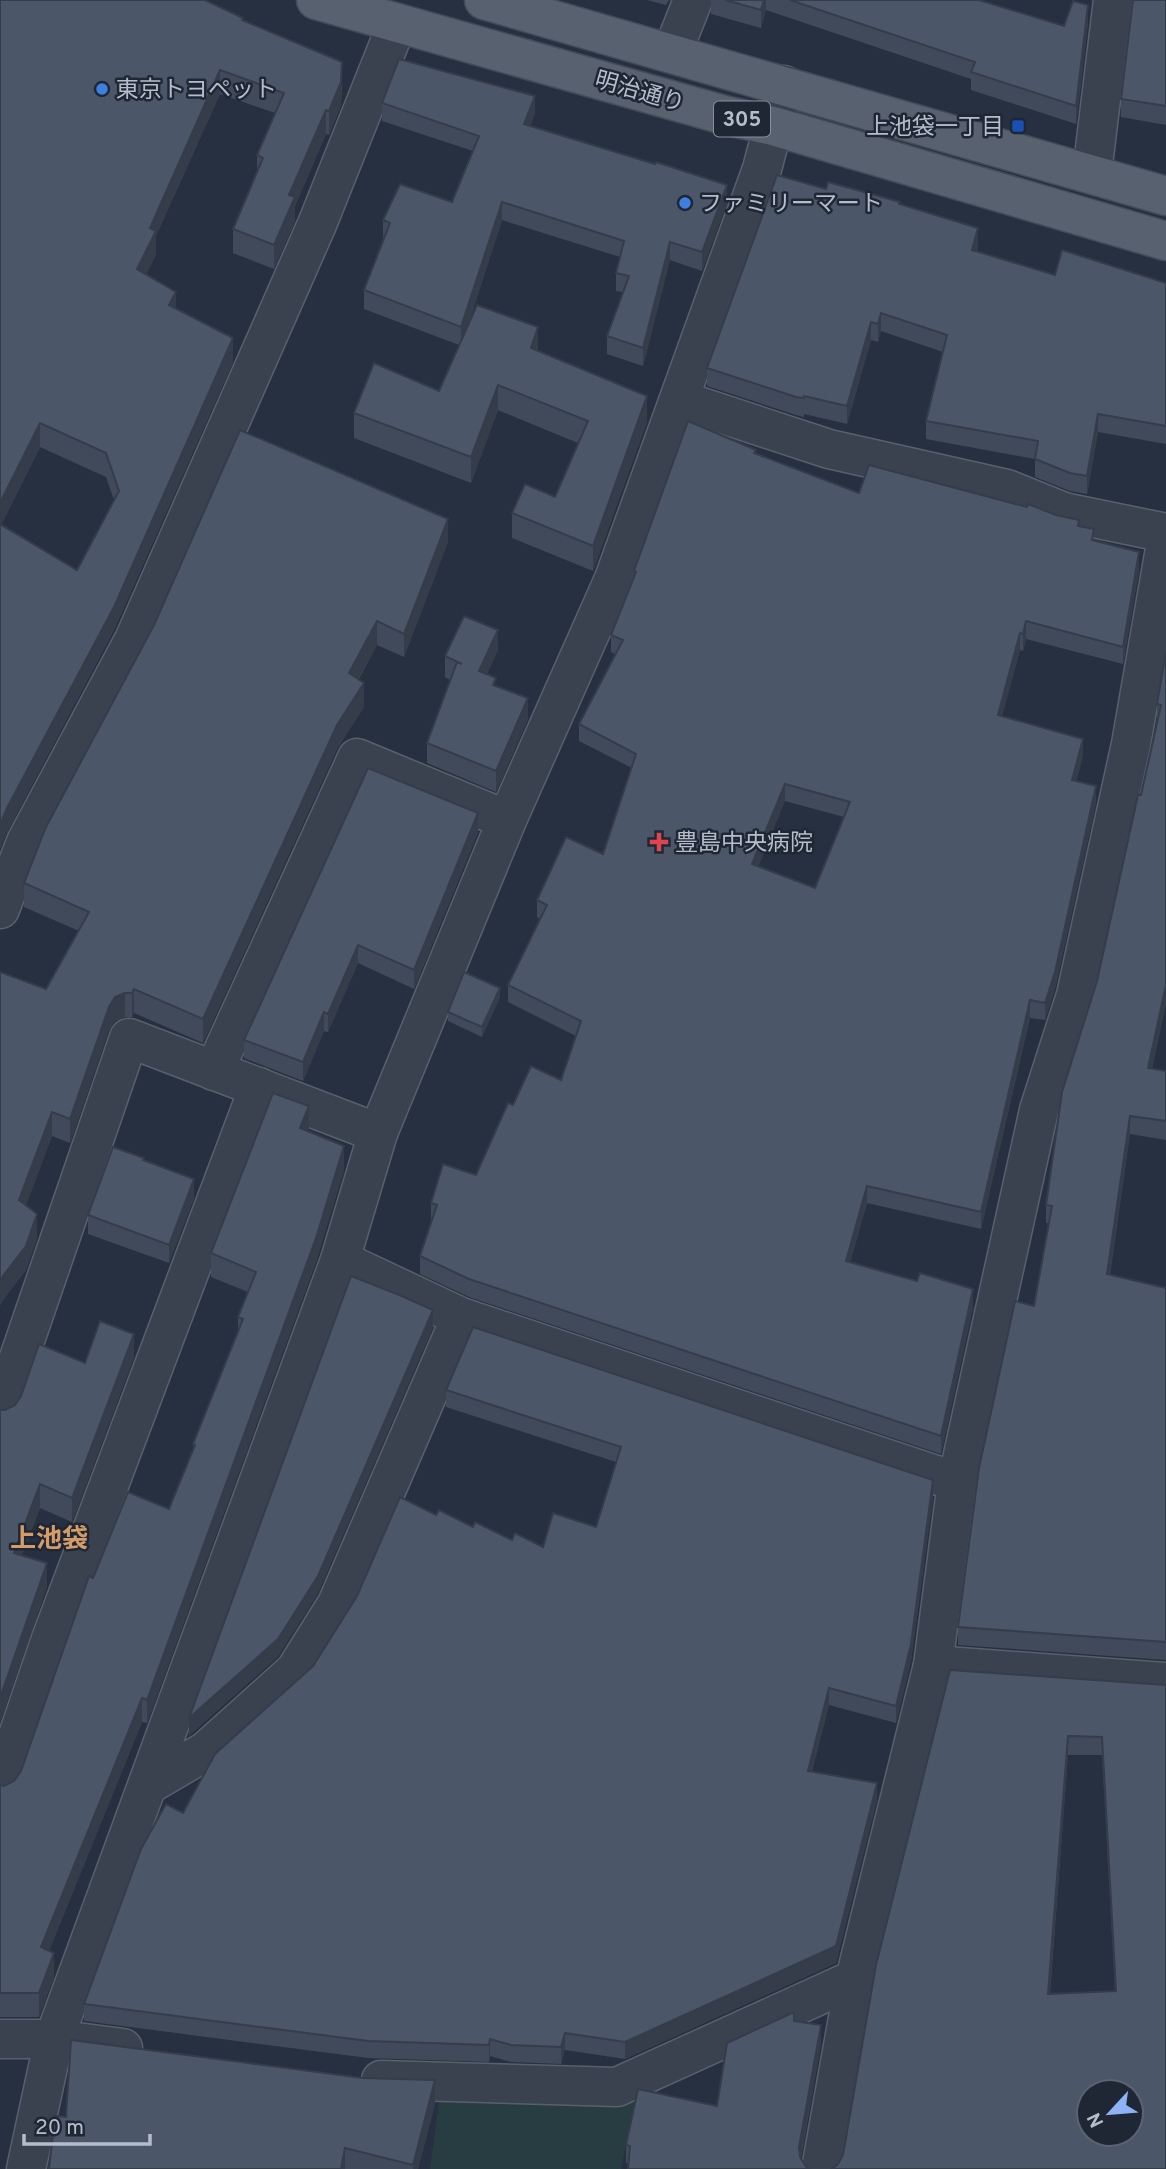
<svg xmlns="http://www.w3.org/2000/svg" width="1166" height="2169" viewBox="0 0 1166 2169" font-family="Overpass,'Noto Sans JP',sans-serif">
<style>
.green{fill:#283d41}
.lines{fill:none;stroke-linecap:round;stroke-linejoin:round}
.minor-casing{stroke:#58606d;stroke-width:41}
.primary-casing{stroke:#434b59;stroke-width:41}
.minor{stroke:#3a4250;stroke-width:38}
.primary{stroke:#58616f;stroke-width:38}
.wall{fill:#414a5a;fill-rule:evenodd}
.shaded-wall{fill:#353c4a}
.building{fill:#4c5669;stroke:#353c4a;stroke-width:2;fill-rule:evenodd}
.shop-dot{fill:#3f7fe0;stroke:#1f2735;stroke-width:2.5}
.transit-dot{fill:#1a4fb4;stroke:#1f2735;stroke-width:2.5}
.health-dot{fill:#e0444e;stroke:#1f2735;stroke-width:2.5}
.labels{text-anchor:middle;stroke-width:5;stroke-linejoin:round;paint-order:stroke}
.shield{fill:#1f2735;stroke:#89909d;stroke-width:2}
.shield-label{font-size:21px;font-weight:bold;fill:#b6bdca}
.poi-label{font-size:23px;fill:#b6bdca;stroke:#1f2735;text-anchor:start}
.street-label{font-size:23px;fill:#b6bdca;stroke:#1f2735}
.quarter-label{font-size:26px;font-weight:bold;fill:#d49c68;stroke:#1f2735}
</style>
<rect width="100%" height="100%" fill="#263040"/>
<path class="green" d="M440 2095 634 2103 621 2169H430Z"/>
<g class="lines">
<g class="minor-casing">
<g id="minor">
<path d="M672 53 693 0"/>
<path d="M1092 173 1113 0"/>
<path d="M680 400 829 449 1007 489 1064 512 1166 533"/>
<path d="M0 909 26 842 134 640 318 222 397 24"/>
<path d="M214 1071 357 758 507 820"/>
<path d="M340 1260 461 1317 957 1482"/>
<path d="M0 1413 129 1038 378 1133"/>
<path d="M933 1665 1166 1682"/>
<path d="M148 1785 206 1751 295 1671 337 1604 461 1317"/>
<path d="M0 1788 51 1639 259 1087"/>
<path d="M0 2039H54L123 2048"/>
<path d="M381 2080 617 2087 855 1979 933 1665 957 1482 1039 1110 1076 995 1131 744 1166 543"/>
<path d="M26 2169 54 2039 340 1260 378 1133 507 820 614 579 762 169 784 85"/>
<path d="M821 2169 855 1979"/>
</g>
</g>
<g class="primary-casing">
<g id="primary">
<path d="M316 0 724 115 773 126 1166 241"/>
<path d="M484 0 1166 196"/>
</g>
</g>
<use href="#minor" class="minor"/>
<use href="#primary" class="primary"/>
</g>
<g class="wall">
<path d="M0 0 243 21 342 86 341 105 329 135 326 134 295 206V221L274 269 233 253V229L257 171V155L275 113 220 94 156 236V255L146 274 176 309 233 362 114 630 7 832 0 849ZM40 447 106 477 114 500 77 570 1 525Z"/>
<path d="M647 0H669L666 5Z"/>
<path d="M711 0H979L1064 26 1088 23 1076 124 971 90V79L766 10 761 28 711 14Z"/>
<path d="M1166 0V125L1121 117V99Z"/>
<path d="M382 103 535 114 530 126 727 203 702 271 670 260 643 366 607 354V336L623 292 616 291V273L620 257 502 220 467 328 538 351 647 422 593 571 512 538V513L555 497 578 443 498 410 471 483 354 438V413L439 391 459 345 364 309V290L384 239 383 238V220L452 202 473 151 382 121Z"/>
<path d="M826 189 900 204 978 246 977 251 1055 275 1166 283V444L1098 432 1087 494 1070 491 1035 477V459L926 439V421L943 352 881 331 878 342 871 340 847 424 804 414V417L796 415 707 386V368Z"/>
<path d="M756 453 859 493 1079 526 1094 540 1139 570 1123 664 1026 639 1023 651 1020 650 1002 716 1083 756 1076 781 1096 803 1055 989 1045 1020 1030 1018 981 1229 867 1203 850 1262 973 1307 941 1454 469 1297 420 1274V1256L432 1220H431V1203L476 1175 513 1105 561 1080 576 1036 508 1002V985L540 919 537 917V900L603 854 632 768 579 741V724L615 654 611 652V635L634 577V571ZM785 801 844 817 815 888 758 867Z"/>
<path d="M448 542 404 657 377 645 359 679 364 707 337 749 203 1043 134 1013 132 1017H125L115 1021 109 1030 70 1143 52 1136 26 1205 37 1238 26 1270 3 1300 46 989 79 931 24 907V883Z"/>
<path d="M498 650 487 674 496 686 528 719 496 792 427 763V743L450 680 445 677V656Z"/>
<path d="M1166 652V1003L1152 1069 1166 1071V1140L1130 1134 1110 1275 1166 1288V1660L958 1645V1627L1034 1306 1049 1223H1046V1205L1157 722V704Z"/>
<path d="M478 832 414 989 358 963 328 1032 324 1031 303 1081 244 1058V1040Z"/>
<path d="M500 997 482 1037 448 1021V1012Z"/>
<path d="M309 1130 308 1132 344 1170 316 1262 147 1723 142 1722 49 1951 54 1977 39 2017H0V1785L4 1786 14 1781 21 1771 93 1578 169 1509 193 1449V1444L238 1331V1317L248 1292 211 1277V1253Z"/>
<path d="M144 1161 194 1198 169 1263 88 1234V1215Z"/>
<path d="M134 1357 72 1522 40 1508 22 1555 47 1587 0 1722V1410H5L85 1363Z"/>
<path d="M446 1390 933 1497 911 1661 896 1723 829 1705 812 1771 877 1800 836 1963 625 2059 565 2050 561 2064 511 2062 490 2056 489 2062 368 2058 84 2021V2004L183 1813 313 1666 436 1515 512 1540 543 1547 596 1527 616 1462 446 1407Z"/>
<path d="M950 1670 1166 1685V2169L838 2164 843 2155ZM1068 1755H1102L1115 1991 1050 1994Z"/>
<path d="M794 2021 821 2044 801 2158 807 2168 626 2163V2145L717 2106Z"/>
<path d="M435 2104 418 2169H49L66 2117Z"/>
</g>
<g class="shaded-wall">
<path d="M764 0H766V10L761 28V10Z"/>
<path d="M1088 5V23L1076 124V106Z"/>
<path d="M342 62 341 105 329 135V111Z"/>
<path d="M220 70V94L156 236V255L137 293V269L150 228Z"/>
<path d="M535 96V114L524 142V124Z"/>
<path d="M326 110V134L295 206V221L274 269V245L289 195Z"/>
<path d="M727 185V203L702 271V252Z"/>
<path d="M502 202V220L461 345V327Z"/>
<path d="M978 228V246L972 268V250Z"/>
<path d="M670 242V260L643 366V348Z"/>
<path d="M176 292V316L169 305Z"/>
<path d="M881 313V331L878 342V324Z"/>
<path d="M871 322V340L847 424V406Z"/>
<path d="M538 327V353L531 348Z"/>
<path d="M233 338V362L114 630 7 832 0 849V825L7 808Z"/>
<path d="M498 385V410L471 483V457Z"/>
<path d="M647 396V422L593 571V546Z"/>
<path d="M1098 414V432L1087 494V476Z"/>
<path d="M40 423V447L0 527V503Z"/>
<path d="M448 519V542L404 657V634Z"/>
<path d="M1139 552V570L1123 664V647Z"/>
<path d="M377 621V645L349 696V673Z"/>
<path d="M1026 621V639L1023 651V634Z"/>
<path d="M498 630V650L479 692V671Z"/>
<path d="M1020 633V650L998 732V715Z"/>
<path d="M364 683V707L337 749 203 1043V1019L337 725Z"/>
<path d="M528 698V719L496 792V771Z"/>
<path d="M1083 739V756L1072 798V780Z"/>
<path d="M785 784V801L752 882V864Z"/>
<path d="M1096 786V803L1055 989 1045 1020V1003Z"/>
<path d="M478 813V832L414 989V970Z"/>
<path d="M358 945V963L328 1032V1014Z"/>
<path d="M1166 985V1003L1148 1087V1068Z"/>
<path d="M500 988V997L482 1037V1027Z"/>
<path d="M134 989V1013L132 1017V993Z"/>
<path d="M125 993V1017L115 1021 109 1030 70 1143V1119L109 1007 115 997Z"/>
<path d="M1030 1000V1018L981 1229V1212Z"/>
<path d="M324 1012V1031L303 1081V1062Z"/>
<path d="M309 1106V1130L300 1152V1128Z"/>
<path d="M52 1112V1136L19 1224V1200Z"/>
<path d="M1130 1116V1134L1107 1292V1274Z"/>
<path d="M344 1146V1170L316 1262 147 1723V1700Z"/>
<path d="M194 1179V1198L169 1263V1245Z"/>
<path d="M867 1186V1203L846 1278V1261Z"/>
<path d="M37 1214V1238L26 1270 3 1300 0 1306V1283Z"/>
<path d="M973 1289V1307L941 1454V1436Z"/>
<path d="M433 1310V1328L318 1594 278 1657 189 1736V1718Z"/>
<path d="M134 1334V1357L72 1522V1498Z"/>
<path d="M933 1480V1497L911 1661 896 1723V1706Z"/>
<path d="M40 1484V1508L14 1576V1553Z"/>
<path d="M47 1563V1587L0 1722V1698Z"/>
<path d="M829 1688V1705L808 1788V1771Z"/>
<path d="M142 1698V1722L41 1971V1947Z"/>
<path d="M1068 1736V1755L1048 2013V1994Z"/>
<path d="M877 1783V1800L836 1963 625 2059V2042Z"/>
<path d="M54 1953V1977L39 2017V1993Z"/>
<path d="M821 2025V2044L799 2165V2147Z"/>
<path d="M565 2033V2050L561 2064V2047Z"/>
<path d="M490 2039V2056L489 2062V2045Z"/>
<path d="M435 2080V2104L418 2169H413V2165Z"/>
<path d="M345 2148V2169H341Z"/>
</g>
<g class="building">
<path d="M0 0H205L243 18 242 20 342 62 341 82 329 111 326 110 289 195 295 197 274 245 233 229 263 158 257 155 284 93 220 70 150 228 156 231 137 269 176 292 169 305 233 338 114 607 7 808 0 825V524L77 570 119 491 106 453 40 423 0 503Z"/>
<path d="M725 0H764L761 10Z"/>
<path d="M790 0H979L1064 26 1073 1 1088 5 1076 106 971 72 975 62Z"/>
<path d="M1133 0H1166V106L1121 99Z"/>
<path d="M399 59 535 96 524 124 655 164 656 162 727 185 702 252 670 242 643 348 607 336 629 276 616 273 624 241 502 202 461 327 364 290 390 223 383 220 400 184 452 202 479 136 382 103Z"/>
<path d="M777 175 826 189 828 182 900 202 899 204 978 228 972 250 1055 275 1062 250 1166 283V426L1098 414 1087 476 1070 473 1035 459 1038 441 926 421 947 335 881 313 878 324 871 322 847 406 804 396V398L796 397 707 368Z"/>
<path d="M477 305 538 327 531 348 647 396 593 546 512 513 525 484 555 497 588 421 498 385 471 457 354 413 374 363 439 391Z"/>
<path d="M688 421 756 450 754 453 859 493 869 465 1027 507 1028 504 1056 515 1079 520 1078 526 1094 529 1092 540 1139 552 1123 647 1026 621 1023 634 1020 633 998 715 1083 739 1072 780 1096 786 1055 972 1045 1003 1030 1000 981 1212 867 1186 846 1261 917 1281 920 1273 973 1289 941 1436 469 1279 420 1256 437 1205 431 1203 443 1164 476 1175 508 1103 513 1105 531 1066 561 1080 581 1021 508 985 547 905 537 900 566 837 603 854 636 754 579 724 623 640 611 635 636 572 634 571ZM785 784 850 802 815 888 752 864Z"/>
<path d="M240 430 448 519 404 634 377 621 349 673 364 683 337 725 203 1019 134 989 132 993H125L115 997 109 1007 70 1119 52 1112 19 1200 37 1214 26 1246 3 1276 0 1283V972L46 989 89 912 24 883 46 827 154 625Z"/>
<path d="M464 616 498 630 479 671 496 678 493 685 528 698 496 771 427 743 457 662 462 664 445 656Z"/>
<path d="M1166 652V985L1148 1068 1166 1071V1121L1130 1116 1107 1274 1166 1288V1642L958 1627 979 1468 1015 1301 1034 1306 1052 1206 1046 1205 1062 1092 1097 981 1138 795H1141L1161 705 1157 704Z"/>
<path d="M368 768 478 813 414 970 358 945 328 1014 324 1012 303 1062 244 1040Z"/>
<path d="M464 972 500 988 482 1027 448 1012Z"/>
<path d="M273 1093 309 1106 300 1128 344 1146 316 1238 147 1700 142 1698 41 1947 54 1953 39 1993H0V1785L4 1786 14 1781 21 1771 89 1576 93 1578 128 1492 169 1509 195 1445 193 1444 243 1319 238 1317 256 1272 211 1253Z"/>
<path d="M113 1147 144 1158 143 1160 194 1179 169 1245 88 1215Z"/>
<path d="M351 1276 397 1294 433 1310 318 1576 278 1639 189 1718Z"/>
<path d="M100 1321 134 1334 72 1498 40 1484 14 1553 47 1563 0 1698V1410H5L15 1405 21 1396 39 1344 85 1363Z"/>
<path d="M473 1327 933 1480 911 1644 896 1706 829 1688 808 1771 877 1783 836 1946 625 2042 565 2033 561 2047 511 2045 490 2039 489 2045 368 2041 84 2004 141 1849 166 1804 183 1813 215 1754 313 1666 357 1596 400 1497 436 1515 439 1510 473 1527 475 1522 512 1540 515 1533 543 1547 553 1513 596 1527 621 1447 446 1390Z"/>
<path d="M950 1670 1166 1685V2169H832L838 2164 843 2155 876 1965ZM1068 1736 1102 1737 1116 1991 1048 1994ZM1089 2092H1131V2134H1089Z"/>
<path d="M794 2012V2021L821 2025 799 2147 800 2157 807 2168 810 2169H628L630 2146 626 2145 638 2089 717 2106 727 2043Z"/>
<path d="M71 2040 363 2078 435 2080 413 2165 345 2148 341 2169H49L55 2116 66 2117Z"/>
</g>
<g class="shop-dot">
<circle cx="102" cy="89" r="7"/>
<circle cx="685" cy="203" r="7"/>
</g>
<rect class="transit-dot" x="1011" y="119" width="14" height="14" rx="3.5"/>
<path class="health-dot" d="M655.5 831.5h7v7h7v7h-7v7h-7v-7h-7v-7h7z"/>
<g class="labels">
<rect class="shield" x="714" y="101.5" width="56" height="35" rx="5"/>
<g class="shield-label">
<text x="742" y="126">305</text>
</g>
<g class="poi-label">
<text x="116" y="97">東京トヨペット</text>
<text x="1004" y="134" text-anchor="end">上池袋一丁目</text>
<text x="699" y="211">ファミリーマート</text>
<text x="675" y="850">豊島中央病院</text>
</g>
<g class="street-label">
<text transform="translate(640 91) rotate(16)" y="8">明治通り</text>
</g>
<g class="quarter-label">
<text x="49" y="1547">上池袋</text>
</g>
</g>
<g transform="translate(1110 2113) rotate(244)"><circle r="33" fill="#1f2735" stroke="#5b6371" stroke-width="2"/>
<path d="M0-5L12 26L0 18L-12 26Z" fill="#8fb2f6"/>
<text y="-10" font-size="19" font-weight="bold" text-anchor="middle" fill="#b6bdca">N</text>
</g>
<path d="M24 2134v10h126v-10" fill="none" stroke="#b6bdca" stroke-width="3.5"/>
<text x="35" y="2134" font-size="21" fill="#b6bdca" stroke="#1f2735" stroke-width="5" paint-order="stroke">20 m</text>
</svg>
